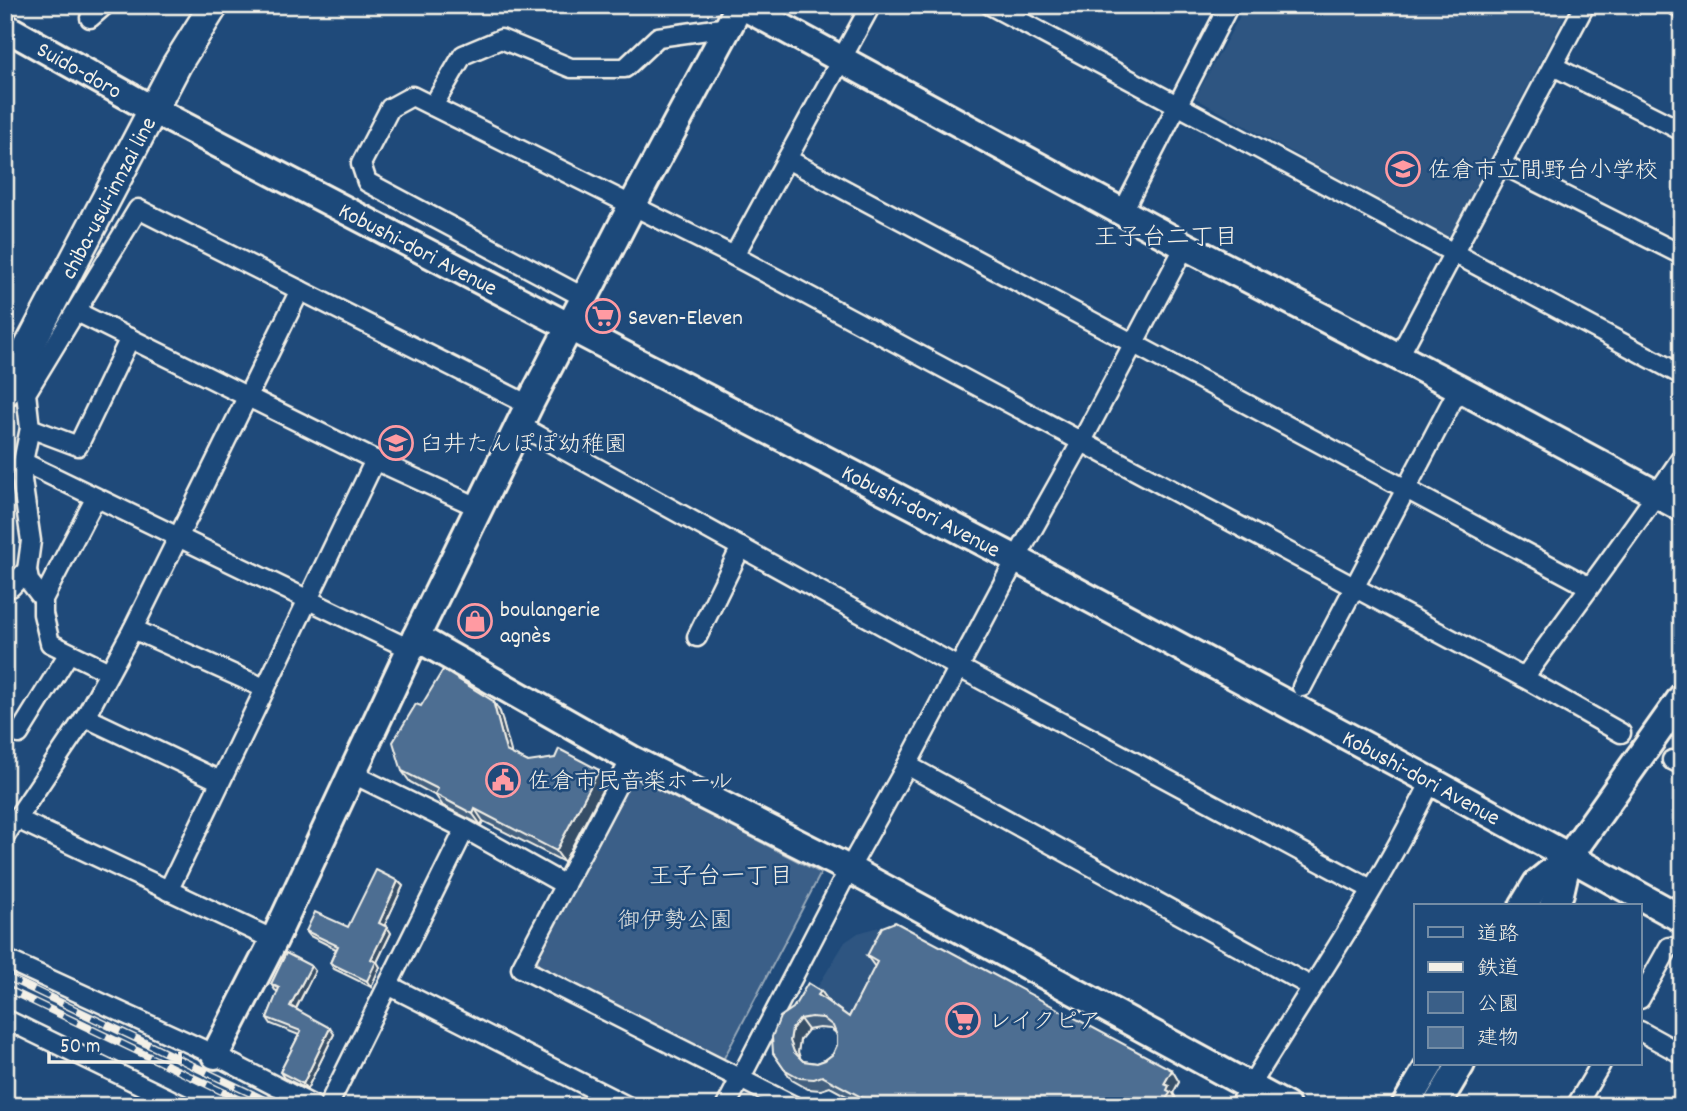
<svg xmlns="http://www.w3.org/2000/svg" width="1687" height="1111" viewBox="0 0 1687 1111" font-family="Dekko,'Klee One',sans-serif">
<style>
.built{fill:#2d5581}
.green{fill:#3a5f88;stroke:#97a8b8;stroke-width:2}
.lines{fill:none;stroke-linecap:round;stroke-linejoin:round}
.street-casing{stroke:#f4f1e8;stroke-width:23}
.secondary-casing{stroke:#f4f1e8;stroke-width:32}
.primary-casing{stroke:#f4f1e8;stroke-width:33}
.street{stroke:#1f4a7a;stroke-width:18}
.secondary{stroke:#1f4a7a;stroke-width:26}
.primary{stroke:#1f4a7a;stroke-width:28}
.rail-casing{stroke:#f4f1e8;stroke-width:8}
.rail{stroke:#1f4a7a;stroke-width:5;stroke-dasharray:16;stroke-linecap:butt}
.wall{fill:#425f7e;stroke:#f4f1e8;stroke-width:2;fill-rule:evenodd}
.shaded-wall{fill:#364d66;stroke:#f4f1e8;stroke-width:2}
.building{fill:#4d6e92;stroke:#f4f1e8;stroke-width:2;fill-rule:evenodd}
.labels{text-anchor:middle;stroke-width:5;stroke-linejoin:round;paint-order:stroke}
.street-label{font-size:23px;fill:#f4f1e8;stroke:#1f4a7a}
.poi-label{font-size:23px;fill:#f4f1e8;stroke:#1f4a7a;text-anchor:start}
.park-label{font-size:23px;fill:#e1e2de;stroke:#1f4a7a}
.neighbourhood-label{font-size:24px;fill:#f4f1e8;stroke:#1f4a7a}
</style>
<rect width="100%" height="100%" fill="#1f4a7a"/>
<filter id="ink" filterUnits="userSpaceOnUse"><feTurbulence type="fractalNoise" baseFrequency=".0143" numOctaves="2"/><feDisplacementMap in="SourceGraphic" scale="14" xChannelSelector="R" yChannelSelector="G"/><feConvolveMatrix kernelMatrix="1 2 1 2 8 2 1 2 1" color-interpolation-filters="sRGB"/></filter>
<g filter="url(#ink)">
<g class="built">
<path d="M1246 5H1570L1448 239 1195 98Z"/>
<path d="M879 927 892 933 872 970 881 975 855 1028 827 1011 832 1002 815 991 845 942 858 933Z"/>
</g>
<path class="green" d="M630 774 821 873 722 1062 540 970 536 956Z"/>
<g class="lines">
<g class="street-casing">
<g id="street">
<path d="M990 5 1682 375"/>
<path d="M1675 5 1682 9"/>
<path d="M90 18 105 5"/>
<path d="M1553 66 1682 131"/>
<path d="M433 106 463 55 501 39 571 68H625L658 37 729 27"/>
<path d="M787 159 1588 586"/>
<path d="M1501 164 1682 255"/>
<path d="M1123 211 1229 5"/>
<path d="M734 256 871 5"/>
<path d="M585 298 367 182 361 164 390 108 412 96 734 256 1524 678 1621 733"/>
<path d="M77 312 375 460 480 508"/>
<path d="M1399 356 1585 5"/>
<path d="M519 425 958 667 1371 889"/>
<path d="M30 428 78 446 130 338"/>
<path d="M23 462 410 649"/>
<path d="M95 499 43 599V614L50 643 109 672"/>
<path d="M5 588 11 587 27 570"/>
<path d="M43 599 29 581 27 570 31 541 22 480 23 462 30 428 26 393 138 209 529 405"/>
<path d="M133 629 264 688"/>
<path d="M697 637 741 547"/>
<path d="M1524 678C1576 604 1632 532 1682 457"/>
<path d="M1302 687 1459 388"/>
<path d="M85 717 220 781"/>
<path d="M19 734 69 653"/>
<path d="M631 759 521 968 794 1106"/>
<path d="M1672 760 1682 765"/>
<path d="M907 765 1312 987"/>
<path d="M353 774 465 829 565 885"/>
<path d="M17 819 274 940"/>
<path d="M5 836 85 717 133 629 300 290"/>
<path d="M168 891 375 460"/>
<path d="M5 959 215 1055 314 1106"/>
<path d="M388 985 627 1106"/>
<path d="M1640 999 1669 947"/>
<path d="M5 1019 184 1106"/>
<path d="M1640 1031 1682 1054"/>
<path d="M328 1106 465 829"/>
<path d="M726 1106 849 869 907 765 1016 559 1082 441 1185 246"/>
<path d="M1238 1106C1303 998 1376 894 1431 781"/>
<path d="M1576 1106 1601 1064"/>
</g>
</g>
<g class="secondary-casing">
<g id="secondary">
<path d="M741 5 1185 246 1459 388 1682 508"/>
<path id="s1" d="M5 27 155 111 1016 559 1431 781 1682 919"/>
<path d="M416 637 631 759 849 869 1286 1106"/>
<path d="M1523 906 1537 883 1568 858 1682 697"/>
<path d="M1553 906 1560 893 1568 858"/>
<path d="M215 1055 274 940 416 637 529 405 633 204 740 5"/>
<path d="M1405 1106 1430 1064"/>
<path d="M1436 1106 1461 1064"/>
</g>
</g>
<g class="primary-casing">
<g id="primary">
<path id="s2" d="M5 392 177 64 214 5"/>
</g>
</g>
<use href="#street" class="street"/>
<use href="#secondary" class="secondary"/>
<use href="#primary" class="primary"/>
<g class="rail-casing">
<g id="rail">
<path d="M5 976 277 1106"/>
<path d="M5 988 242 1101"/>
</g>
</g>
<use href="#rail" class="rail"/>
</g>
<g class="wall">
<path d="M493 701 500 712 511 754 528 762 607 781 564 862 483 821 481 825 443 806 436 796 410 782 402 771 421 706Z"/>
<path d="M398 881 403 886 384 926 387 927 391 933 377 962 380 967 371 987 334 969 330 963 336 949 310 936 306 931 348 927Z"/>
<path d="M867 956 1172 1070 1179 1082 1173 1093 1178 1103V1106H865L830 1087 821 1090 808 1089 792 1080 773 1053 821 991 829 1002 849 1017 875 967ZM819 1028 831 1029 836 1033 837 1036V1045L833 1054 825 1060 817 1063 803 1061 800 1058 798 1052 800 1040 808 1030Z"/>
<path d="M311 966 315 971 296 1009 334 1034 307 1089 284 1078 280 1072 299 1035 271 1024 267 1018 278 992 275 990 271 984Z"/>
</g>
<g class="shaded-wall">
<path d="M493 701 500 712 514 762 506 751Z"/>
<path d="M599 770 607 781 564 862 556 851Z"/>
<path d="M475 809 483 821 481 825 473 814Z"/>
<path d="M398 881 403 886 383 929 379 923Z"/>
<path d="M387 927 391 933 377 962 380 967 371 987 367 981 371 959Z"/>
<path d="M311 966 315 971 294 1012 290 1006Z"/>
<path d="M821 991 829 1002 818 995Z"/>
<path d="M800 1019 808 1030 800 1040 798 1052 802 1063 794 1052 790 1041 792 1029Z"/>
<path d="M330 1028 334 1034 307 1089 303 1084Z"/>
<path d="M1172 1070 1179 1082 1173 1093 1178 1103 1177 1106 1166 1099 1164 1084Z"/>
</g>
<g class="building">
<path d="M443 670 493 701 506 751 528 762 555 758 559 749 599 770 556 851 475 809 473 814 435 794 438 789 402 771 393 742 416 704 421 706Z"/>
<path d="M376 870 398 881 379 923 387 927 371 959 376 962 367 981 330 963 338 946 306 931 315 912 348 927Z"/>
<path d="M895 922 1172 1070 1164 1084 1169 1086 1167 1090 1171 1092 1166 1099 1178 1106H878L822 1076 814 1079 800 1078 784 1069 773 1053 772 1037 780 1017 793 1008 808 983 821 991 818 995 849 1017 877 962 867 956 882 927ZM811 1017 823 1018 833 1026 837 1036V1045L833 1054 825 1060 817 1063 803 1061 794 1052 790 1041 792 1029 800 1019Z"/>
<path d="M286 953 311 966 290 1006 330 1028 303 1084 280 1072 301 1031 267 1018 279 988 271 984Z"/>
<path d="M1246 1100 1255 1106H1233L1234 1104Z"/>
</g>
</g>
<defs>
<g id="school-ring" transform="scale(1.75)"><circle r="9.5" fill="#1f4a7a" stroke="#ff9aa2" stroke-width="1.5"/><path d="M0-5L7-2L0 1L-7-2ZM-4 1L0 2.5L4 1V4Q0 6-4 4Z" fill="#ff9aa2"/></g>
<g id="supermarket-ring" transform="scale(1.75)"><circle r="9.5" fill="#1f4a7a" stroke="#ff9aa2" stroke-width="1.5"/><path d="M-6-5.5h2.5l.6 2H6L4.5 2H-2.5L-4.4-4H-6ZM-1.5 3.2a1.3 1.3 0 1 0 .1 0ZM3 3.2a1.3 1.3 0 1 0 .1 0Z" fill="#ff9aa2"/></g>
<g id="shop-ring" transform="scale(1.75)"><circle r="9.5" fill="#1f4a7a" stroke="#ff9aa2" stroke-width="1.5"/><path d="M-5-2.5h2.3a2.7 3.5 0 0 1 5.4 0H5L5.5 6h-11ZM-1.5-2.5h3a1.5 2.3 0 0 0-3 0Z" fill="#ff9aa2"/></g>
<g id="civic-ring" transform="scale(1.75)"><circle r="9.5" fill="#1f4a7a" stroke="#ff9aa2" stroke-width="1.5"/><path d="M-.6-6.5H3V-4.5H.6V-3L4-1V1h2V6H-6V1h2V-1L-.6-3ZM-1.2 2.5V6h2.4V2.5Z" fill="#ff9aa2"/></g>
</defs>
<g fill-rule="evenodd">
<use href="#school-ring" x="1403" y="169"/>
<use href="#supermarket-ring" x="603" y="316"/>
<use href="#school-ring" x="396" y="443"/>
<use href="#shop-ring" x="475" y="621"/>
<use href="#civic-ring" x="503" y="780"/>
<use href="#supermarket-ring" x="963" y="1020"/>
</g>
<g class="labels">
<g class="street-label">
<text dy="8" stroke="none"><textPath href="#s1" startOffset="86">Suido-doro</textPath></text>
<text dy="8" stroke="none"><textPath href="#s2" startOffset="220">chiba-usui-innzai line</textPath></text>
<text dy="8" stroke="none"><textPath href="#s1" startOffset="469">Kobushi-dori Avenue</textPath></text>
<text dy="8" stroke="none"><textPath href="#s1" startOffset="1036">Kobushi-dori Avenue</textPath></text>
<text dy="8" stroke="none"><textPath href="#s1" startOffset="1603">Kobushi-dori Avenue</textPath></text>
</g>
<g class="poi-label">
<text x="1428" y="177">佐倉市立間野台小学校</text>
<text x="628" y="324">Seven-Eleven</text>
<text x="420" y="451">臼井たんぽぽ幼稚園</text>
<text x="500" y="616">boulangerie<tspan x="500" dy="26">agnès</tspan></text>
<text x="528" y="788">佐倉市民音楽ホール</text>
<text x="988" y="1028">レイクピア</text>
</g>
<g class="park-label">
<text x="675" y="927">御伊勢公園</text>
</g>
<g class="neighbourhood-label">
<text x="1166" y="244">王子台二丁目</text>
<text x="721" y="883">王子台一丁目</text>
</g>
</g>
<rect width="1687" height="1111" fill="none" stroke="#1f4a7a" stroke-width="28"/>
<rect x="14" y="14" width="1659" height="1083" fill="none" stroke="#f4f1e8" stroke-width="2.5" filter="url(#ink)"/>
<rect x="1414" y="904" width="228" height="161" fill="#1f4a7a" stroke="#748da6" stroke-width="2"/>
<rect x="1428" y="927" width="35" height="10" fill="#1f4a7a" stroke="#748da6" stroke-width="2"/>
<text x="1477" y="940" font-size="21" fill="#f4f1e8">道路</text>
<rect x="1428" y="962" width="35" height="10" fill="#f4f1e8" stroke="#748da6" stroke-width="2"/>
<text x="1477" y="974" font-size="21" fill="#f4f1e8">鉄道</text>
<rect x="1428" y="992" width="35" height="21" fill="#3a5f88" stroke="#748da6" stroke-width="2"/>
<text x="1477" y="1010" font-size="21" fill="#f4f1e8">公園</text>
<rect x="1428" y="1027" width="35" height="21" fill="#4d6e92" stroke="#748da6" stroke-width="2"/>
<text x="1477" y="1044" font-size="21" fill="#f4f1e8">建物</text>
<path d="M49 1052v10h131v-10" fill="none" stroke="#f4f1e8" stroke-width="3.5"/>
<text x="60" y="1052" font-size="21" fill="#f4f1e8" stroke="#1f4a7a" stroke-width="5" paint-order="stroke">50 m</text>
</svg>
